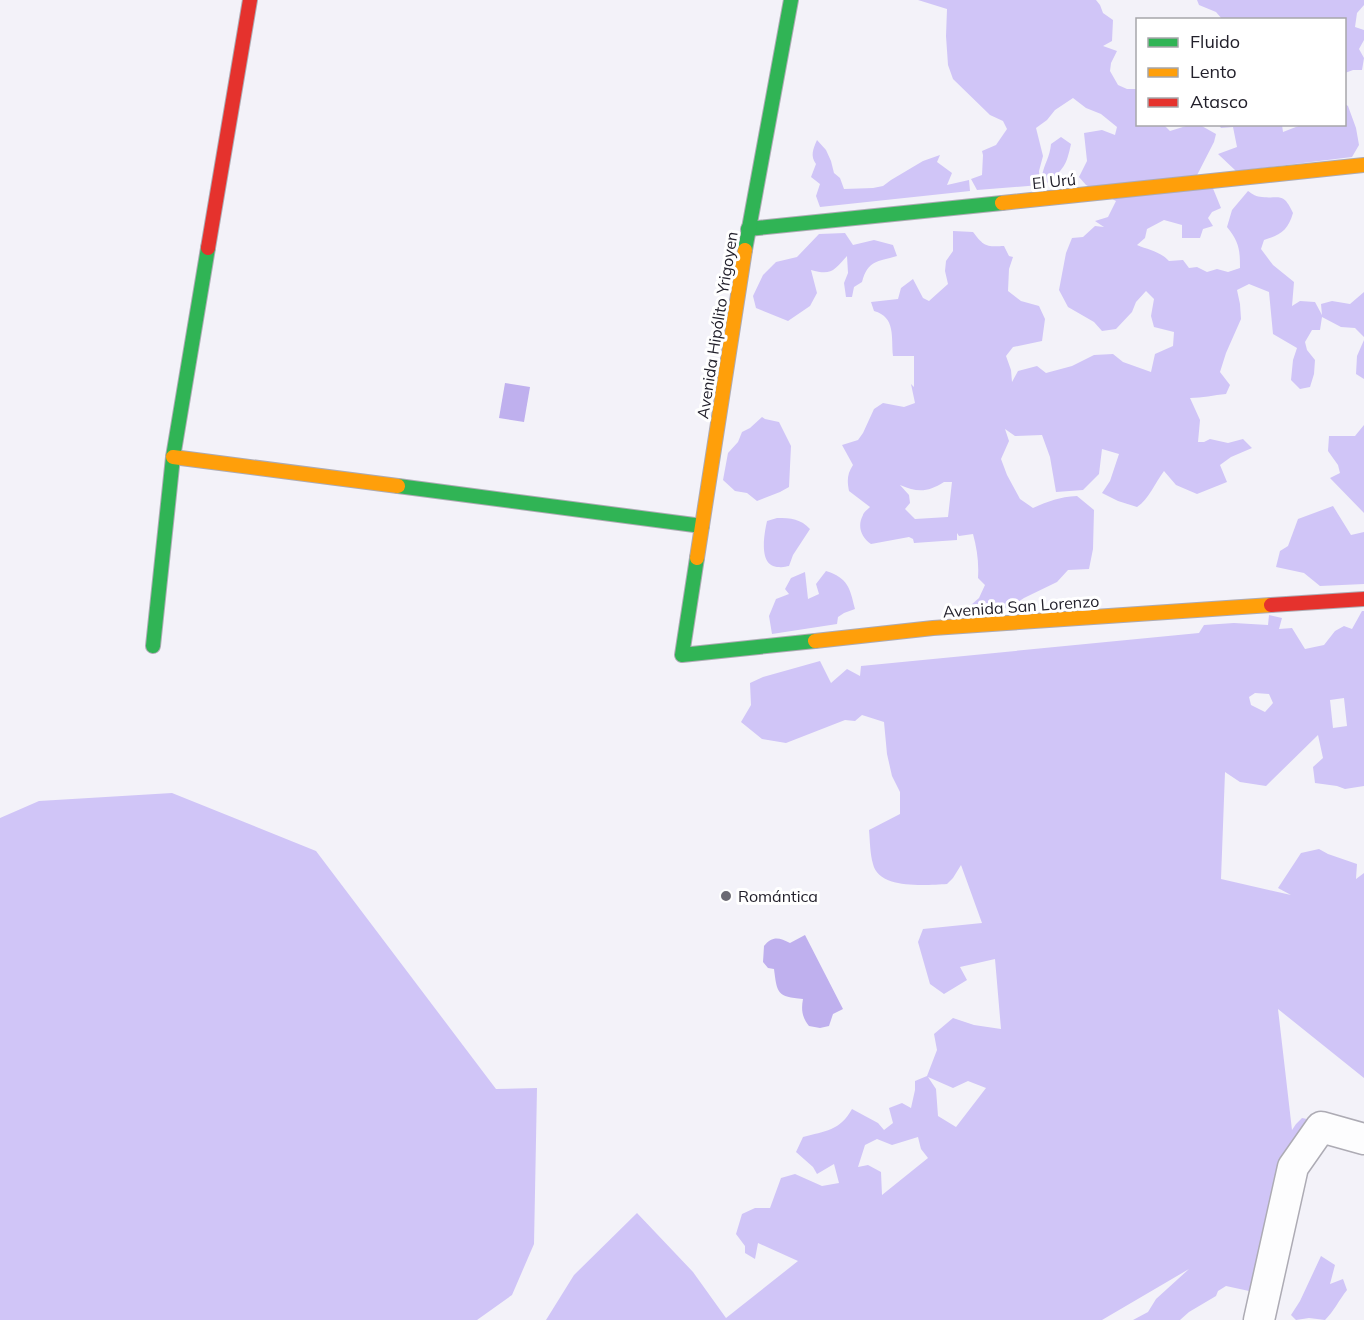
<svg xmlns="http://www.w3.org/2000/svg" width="1364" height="1320" viewBox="0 0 1364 1320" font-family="Mulish,sans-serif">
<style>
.forest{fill:#d0c5f7;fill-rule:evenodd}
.water{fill:#bfb0ee}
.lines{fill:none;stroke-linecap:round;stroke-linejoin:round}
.street-casing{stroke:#adabb4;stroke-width:33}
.fast-casing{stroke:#adabb4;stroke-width:16}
.slow-casing{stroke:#adabb4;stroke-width:16}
.jam-casing{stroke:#adabb4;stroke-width:16}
.street{stroke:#fdfdfe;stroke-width:30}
.fast{stroke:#30b455;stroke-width:14}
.slow{stroke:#ff9f0a;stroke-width:14}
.jam{stroke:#e5322d;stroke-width:14}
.poi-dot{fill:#6b6a73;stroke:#fff;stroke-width:2}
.labels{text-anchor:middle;stroke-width:6;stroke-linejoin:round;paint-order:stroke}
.street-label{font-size:16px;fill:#22202b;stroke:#fff}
.poi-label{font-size:16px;fill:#22202b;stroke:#fff;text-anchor:start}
</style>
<rect width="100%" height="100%" fill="#f3f2f9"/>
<g class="forest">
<path d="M918 0H1096L1100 5 1103 13 1113 20 1112 41 1103 46 1117 51 1111 63 1110 71 1118 85 1127 89H1137L1138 124 1164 125 1170 131 1186 126 1200 125 1216 134 1214 142 1193 183 1212 186 1221 208 1212 212 1208 218 1213 226 1203 229 1200 238H1182V225L1164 220 1147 229 1145 238 1137 245C1149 250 1161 252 1169 261L1183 260 1189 268 1197 267 1207 272 1217 269 1228 272 1240 268C1240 249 1239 242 1227 227L1232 210 1248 191C1252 194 1257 197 1262 197 1281 199 1283 192 1293 213 1288 230 1281 235 1264 240L1261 249 1273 265 1294 282 1292 306 1300 301 1315 302 1322 315 1321 304 1332 301 1350 304 1364 292V337L1355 328 1341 327 1322 317 1320 330H1312L1305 342 1307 350 1315 360 1314 374 1310 387 1300 389 1291 380 1293 360 1297 348 1273 334 1269 292 1249 284 1237 290 1240 304 1241 319 1226 353 1220 372 1230 385 1226 394C1214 395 1202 398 1190 398L1200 420 1198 442H1204L1210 439 1228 443 1243 439 1252 448 1231 457 1220 465 1227 482 1197 494 1176 485 1164 471C1155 483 1149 499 1137 507L1118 501 1102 493 1110 481 1119 454 1102 449 1099 474 1083 490 1056 492 1050 457 1042 435 1015 436 1005 429 1009 441 1001 459 1007 475 1020 499 1033 508C1049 501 1059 497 1077 496L1094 510 1093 549 1089 569 1068 570 1057 582 1024 598 1010 607 966 613 971 605 979 598 985 585 978 578C979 562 977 549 973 534L959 536 957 533V540L914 543 913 539 909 537 871 544C861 537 857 526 863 515 863 513 869 508 870 507L849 491C847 481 847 474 853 465L842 445 858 440 863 433 874 409 883 403 904 407 915 403 911 384 914 387V356H893C891 337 896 317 874 311L871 302 898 299 901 288 913 279 923 298 929 301 948 284 945 271 946 261 953 251V231L973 232C984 246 985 247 1004 246L1009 256 1013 257 1009 269 1008 291 1021 301 1039 306 1045 319 1042 341 1013 347 1006 356 1011 370 1012 382 1018 371 1037 366 1046 373 1072 366 1094 355 1113 354 1123 362 1151 372 1155 354 1173 346 1174 332 1154 327 1151 316 1154 299 1146 291 1136 302 1132 312 1116 329 1102 331 1094 322 1068 307 1059 290 1066 253 1072 238 1083 237 1095 226 1104 227 1095 221 1108 217 1116 201 1086 185 1079 177 1087 161 1084 133 1102 130 1115 135 1117 127 1101 114 1086 108 1073 98 1055 110 1047 120 1036 128 1043 156 1039 171 1040 185 977 190 971 179 982 175 983 155 982 151 996 145 1007 129 1003 121 990 115 953 79 948 65 946 36 947 9ZM944 482H952L948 517 915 519 905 509 910 503 909 495 900 485C918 493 928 492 944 482Z"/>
<path d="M1197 0H1364V5L1357 13 1355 27 1364 30V40L1359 49 1364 58 1362 70H1353L1345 73 1344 20 1222 19 1216 12 1199 5Z"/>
<path d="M1345 104 1348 106 1356 128 1359 145 1352 157 1236 171 1218 154 1237 147 1233 127 1221 128 1219 125H1282L1283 132 1301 125 1344 124Z"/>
<path d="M1061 137 1071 144C1066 167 1064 168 1047 183L1042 176C1044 164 1050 157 1051 144Z"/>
<path d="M817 140 826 150 831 161 834 173 840 178 844 189 873 188 883 186 891 180 923 161 940 155 937 162 952 173 947 185 969 180 970 191 820 207 816 196 820 184 811 177 816 164C810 156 813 149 817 140Z"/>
<path d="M845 233 853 245 874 240 893 245 897 256C877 262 868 260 862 282L854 287 852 297H846L844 283 848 273 847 256C834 270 832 276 811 270L817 293 810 306 788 321 756 308 753 296 763 275 776 262 797 257 819 234Z"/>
<path d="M1364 340V379L1356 374 1357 356Z"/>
<path d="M762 417 765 419 779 422 791 446 789 487 780 492 757 501 747 493 735 491 723 480 728 453 738 442 742 432 750 428Z"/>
<path d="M1364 425V513L1330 478 1340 473 1338 465 1328 451 1329 436H1355Z"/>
<path d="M1333 506 1351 535 1364 532V584L1320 586 1304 573 1276 567 1280 551 1288 546 1298 519Z"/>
<path d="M777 518C791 518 801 519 810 529L793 555 789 566C786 566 783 568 779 567 758 567 764 535 767 521Z"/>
<path d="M826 571C848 578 850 588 855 609L844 613 838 617 837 624 772 634 769 616 776 599 789 594 785 589 791 578 805 572 808 599 819 594 816 584Z"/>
<path d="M1362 611H1364V786L1345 789 1337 786 1315 783 1313 767 1323 758 1318 735 1266 786 1240 782 1225 772 1221 879 1291 895 1278 888 1301 853 1319 849 1328 854 1357 864 1356 879 1364 873V1078L1278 1009 1292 1130 1296 1124 1302 1118 1312 1120C1314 1148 1315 1160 1302 1186L1274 1272 1249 1291 1226 1286 1218 1291 1216 1296 1189 1312 1180 1320H1133L1148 1312 1156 1299 1189 1269 1102 1320H546L574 1275 637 1213 693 1272 726 1318 798 1261 758 1243 755 1259 745 1253V1246L736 1234 742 1214 755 1208H770L781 1178 795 1174 822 1186 839 1183 834 1164 817 1174 813 1167 796 1152 803 1137C825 1131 840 1131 852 1109L878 1123 884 1130 893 1123 889 1108 902 1103 911 1108 915 1090V1081L927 1076 937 1050 934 1034 953 1018 974 1025 1001 1029 995 959 960 967 967 980 944 994 930 984 918 942 923 929 982 923 961 865 953 878 947 884C927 885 879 890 873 864 870 854 870 841 869 830L900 814V792L892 776 887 754 884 722 862 715 855 721 845 720 786 743 762 739 741 722 751 705 750 683 763 677 820 661 831 683 847 669 860 676 861 666 1199 633 1204 625 1234 623 1268 625 1269 615 1282 618 1279 629 1292 628 1305 649 1324 645 1335 631 1344 626 1352 629ZM1255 693 1269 694 1273 703 1265 712 1251 705 1249 697ZM1344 698 1347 726 1333 728 1330 700ZM928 1077 953 1088 968 1081 986 1088 956 1127 938 1116 936 1089ZM918 1137 921 1149 928 1158 882 1195 881 1172 868 1165 858 1167 865 1145 877 1139 892 1145Z"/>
<path d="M172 793 316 851 496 1089 537 1088 534 1244 512 1295 477 1320H0V818L39 801Z"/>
<path d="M1321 1256 1335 1265 1330 1284 1343 1279 1347 1290C1339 1300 1334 1311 1325 1320L1309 1318 1296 1320 1291 1315 1300 1301Z"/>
</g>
<g class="water">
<path d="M505 383 530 387 524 422 499 418Z"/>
<path d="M805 935 843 1009 833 1014 829 1026 820 1028 809 1026C802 1017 801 1010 803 999 777 997 777 993 774 969L768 968 763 962 764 946C772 936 779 937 790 943Z"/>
</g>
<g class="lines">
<g class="street-casing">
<path id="street" d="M1259 1320 1293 1167 1321 1127 1364 1139"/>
</g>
<g class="fast-casing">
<g id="fast">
<path d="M748 229 1002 203"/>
<path d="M745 250 791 0"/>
<path d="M398 486 702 526"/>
<path d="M697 558 682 655 815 641"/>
<path d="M153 646 173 457 208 248"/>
</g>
</g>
<g class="slow-casing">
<g id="slow">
<path d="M1002 203 1364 165"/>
<path d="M173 457 398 486"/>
<path d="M697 558 745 250"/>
<path d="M815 641 933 628 1271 605"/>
</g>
</g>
<g class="jam-casing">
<g id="jam">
<path d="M208 248 250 0"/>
<path d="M1271 605 1364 599"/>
</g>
</g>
<use href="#street" class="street"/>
<use href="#fast" class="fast"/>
<use href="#slow" class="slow"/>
<use href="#jam" class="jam"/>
</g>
<circle class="poi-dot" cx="726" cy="896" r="6"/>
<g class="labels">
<g class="street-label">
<text transform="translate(1054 181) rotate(-6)" y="6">El Urú</text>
<text transform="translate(717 325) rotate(-81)" y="6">Avenida Hipólito Yrigoyen</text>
<text transform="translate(1021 606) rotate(-4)" y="6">Avenida San Lorenzo</text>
</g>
<g class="poi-label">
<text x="738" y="902">Romántica</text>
</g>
</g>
<rect x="1136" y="18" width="210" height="108" fill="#ffffff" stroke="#a7a6aa" stroke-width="1.5"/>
<rect x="1148" y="38" width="30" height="9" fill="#30b455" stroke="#a7a6aa" stroke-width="1.5"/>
<text x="1190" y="48" font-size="18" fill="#22202b">Fluido</text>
<rect x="1148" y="68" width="30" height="9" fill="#ff9f0a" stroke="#a7a6aa" stroke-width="1.5"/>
<text x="1190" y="78" font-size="18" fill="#22202b">Lento</text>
<rect x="1148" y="98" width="30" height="9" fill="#e5322d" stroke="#a7a6aa" stroke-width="1.5"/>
<text x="1190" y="108" font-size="18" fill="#22202b">Atasco</text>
</svg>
